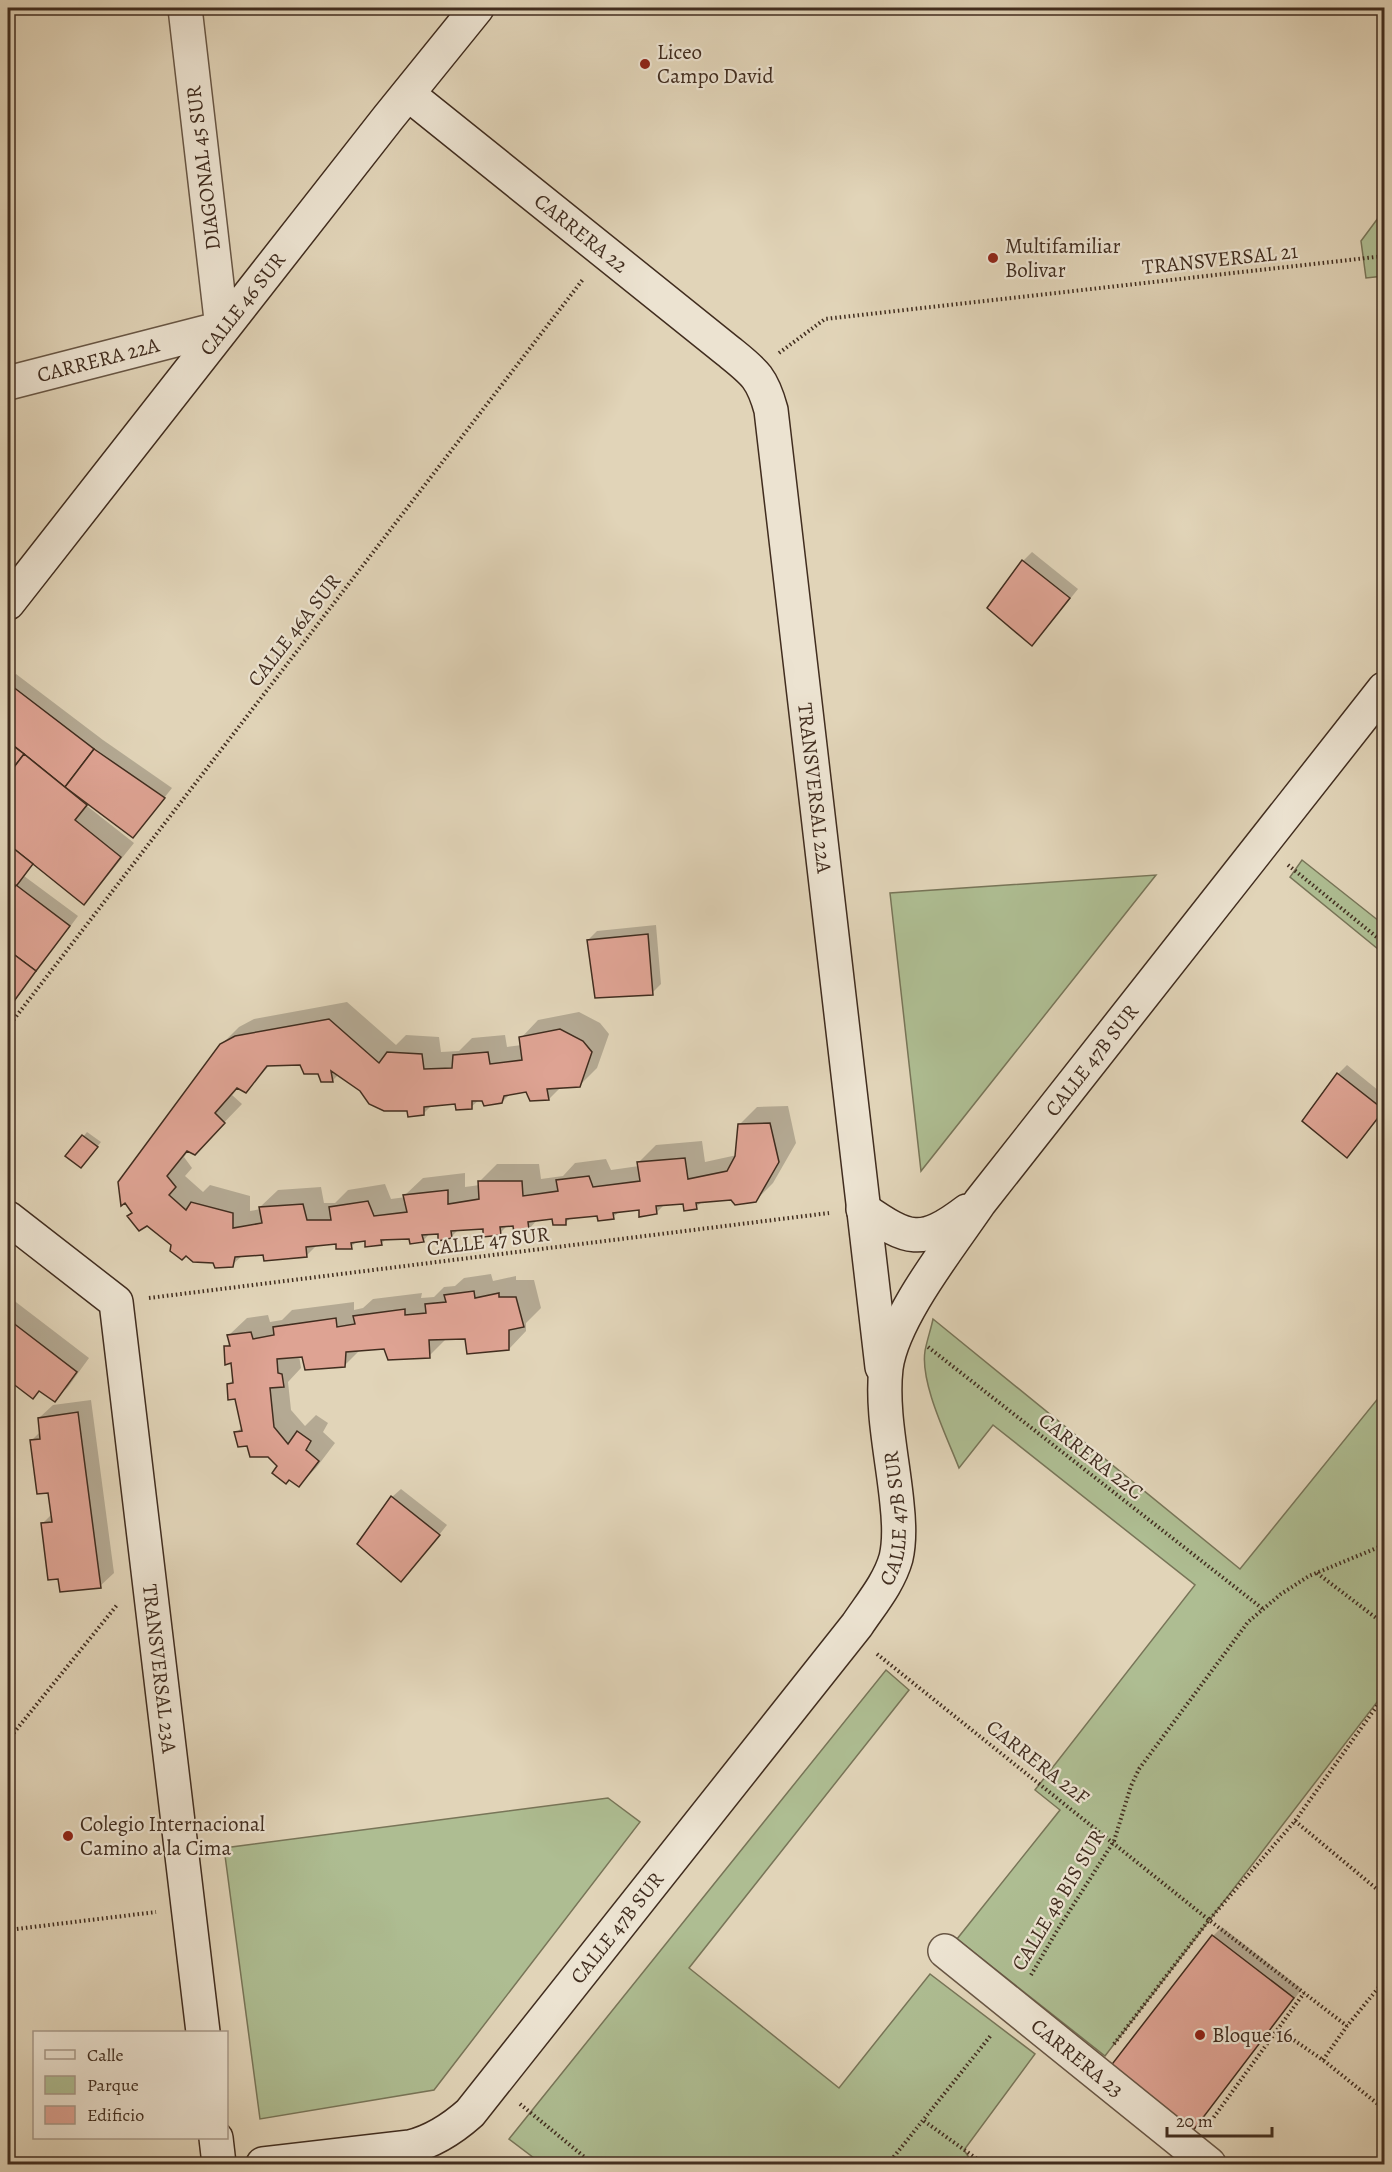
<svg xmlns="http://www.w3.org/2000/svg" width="1392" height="2172" viewBox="0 0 1392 2172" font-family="Alegreya,serif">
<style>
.green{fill:#aebd92;stroke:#787558;stroke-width:1.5}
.shadow{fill:#0003}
.building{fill:#dea393;stroke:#412d1f;stroke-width:1.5}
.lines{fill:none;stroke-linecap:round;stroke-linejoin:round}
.street-casing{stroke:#695745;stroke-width:36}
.secondary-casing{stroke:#412d1f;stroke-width:36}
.path{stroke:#412d1f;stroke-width:4;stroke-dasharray:1.5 3;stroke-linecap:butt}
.street{stroke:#ece3d1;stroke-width:33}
.secondary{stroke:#ece3d1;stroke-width:33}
.poi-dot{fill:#8f2418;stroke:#ece3d1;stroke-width:2}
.labels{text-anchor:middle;stroke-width:4.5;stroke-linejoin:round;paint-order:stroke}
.poi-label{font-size:21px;fill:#412d1f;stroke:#ece3d1;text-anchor:start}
.street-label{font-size:21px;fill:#412d1f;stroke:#ece3d1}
</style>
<rect width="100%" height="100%" fill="#e1d4b8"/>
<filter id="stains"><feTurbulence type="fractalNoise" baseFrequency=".00333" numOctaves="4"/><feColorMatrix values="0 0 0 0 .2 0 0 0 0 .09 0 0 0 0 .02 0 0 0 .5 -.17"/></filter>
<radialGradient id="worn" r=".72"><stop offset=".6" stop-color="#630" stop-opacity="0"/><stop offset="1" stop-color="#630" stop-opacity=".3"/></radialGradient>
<g class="green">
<path d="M1384 210V276L1366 278 1361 241Z"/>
<path d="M1302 860 1384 925V954L1290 877Z"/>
<path d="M1156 875 921 1171 890 893Z"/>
<path d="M933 1319 1240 1569 1384 1391V1693L1105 2056 957 1939 1060 1810 1035 1790 1195 1585 993 1425 959 1468C947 1437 920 1383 925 1351 927 1340 931 1329 933 1319Z"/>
<path d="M886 1670 909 1690 689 1968 839 2088 930 1974 1035 2054 964 2150 973 2164H542L509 2139Z"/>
<path d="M608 1798 640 1822 434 2090 260 2119 224 1848Z"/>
</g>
<g class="shadow">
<path d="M1231 8H1289L1287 10 1231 12Z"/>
<path d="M1032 552 1078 589 1041 635 1023 561Z"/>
<path d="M16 674 103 740 172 788 141 827 90 803 87 806 134 843 97 889 84 903 34 863 24 876 78 916 8 1010V683Z"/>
<path d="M656 925 661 984 652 993 588 940 597 931Z"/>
<path d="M347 1002 396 1045 406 1035 439 1037 441 1052 459 1051 472 1038 505 1035 507 1047 522 1045 521 1038 538 1020 579 1012 600 1023 609 1034 597 1068 579 1086 561 1087 549 1099 527 1091 510 1094 502 1102 479 1100 471 1107 456 1103 433 1104 423 1114 361 1090 339 1074 332 1081 301 1063 270 1065 245 1091 239 1087 232 1095 242 1104 212 1135 189 1150 184 1157 192 1168 185 1176 203 1192 210 1185 250 1196V1211L261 1209 260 1207 278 1190 321 1187 324 1203H335L348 1190 385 1184 391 1199 406 1197 405 1195 423 1178 465 1173V1187L480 1185 479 1182 497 1164H539L541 1179 563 1176 575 1163 606 1159 611 1170 639 1166V1162L656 1145 702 1141 705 1162 737 1155 739 1125 757 1107 788 1106 796 1143 773 1183 755 1201 731 1198 703 1201 696 1207 685 1202 665 1204 656 1213 640 1208 620 1211 613 1217 599 1214 572 1217 565 1223 554 1218 538 1219 529 1229 515 1224 508 1225 500 1233 484 1227 459 1229 451 1237 439 1232 430 1233 423 1241 411 1237 387 1238 381 1244 367 1240H358L351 1247 338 1242 317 1245 307 1255 265 1253 243 1255 232 1265 172 1244 134 1212 221 1045 239 1027 254 1019Z"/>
<path d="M1347 1065 1384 1095V1112L1347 1156 1338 1074Z"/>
<path d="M87 1132 101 1142 84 1163 68 1156Z"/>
<path d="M491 1274 493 1281 516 1276V1280H534L541 1308 526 1323V1331L509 1349 466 1337 447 1338 429 1356 385 1347 361 1349 344 1366 299 1355 301 1368 288 1382 291 1410 305 1426 316 1415 328 1423 323 1432 335 1443 316 1468 299 1485 269 1456 248 1444 236 1433 242 1427 237 1398 228 1385 234 1379 232 1362 226 1347 231 1342 229 1335 247 1318 268 1315 270 1322 282 1320 292 1310 354 1302V1310L363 1308 373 1299 422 1293 421 1298 434 1297 444 1287 455 1286 464 1278Z"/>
<path d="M8 1296 89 1358 68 1387 54 1400 40 1390 33 1397 8 1378Z"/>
<path d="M91 1400 114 1573 100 1586 59 1577 42 1524 52 1514 49 1491 32 1440 41 1431 39 1418 53 1405Z"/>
<path d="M401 1489 447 1525 410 1571 392 1497Z"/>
<path d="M1222 1927 1302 1989 1197 2125 1213 1936Z"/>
</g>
<g class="building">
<path d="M1229 8H1288V11L1229 13Z"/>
<path d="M1022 560 1070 598 1032 646 987 608Z"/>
<path d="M8 683 94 749 65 787 8 741Z"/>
<path d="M12 745 24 754 8 775V750Z"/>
<path d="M94 749 165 798 133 838 65 787Z"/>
<path d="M24 754 87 805 75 820 121 857 84 905 8 844V775Z"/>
<path d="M8 844 33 864 8 897Z"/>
<path d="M16 885 70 926 36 971 8 950V897Z"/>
<path d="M648 934 653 995 595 998 587 940Z"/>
<path d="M8 950 36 971 9 1008 8 1006Z"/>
<path d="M329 1019 379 1063 387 1052 422 1054 424 1069 452 1068 453 1055 488 1052 490 1064 522 1060 519 1037 560 1029 583 1041 592 1052 580 1087 547 1089 549 1100 530 1101 526 1092 504 1096 502 1103 484 1106 482 1101H472V1109L456 1110 455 1104 424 1107V1115L408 1117 407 1111H384L369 1104 360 1091 331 1071 333 1082H321L318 1074H304L300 1065 267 1066 246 1093 237 1088 215 1113 225 1123 195 1155 187 1151 167 1176 176 1187 169 1195 186 1210 191 1202 233 1213V1228L262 1223 259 1207 303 1204 307 1220H331L329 1207 368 1201 374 1216 407 1212 403 1195 448 1190V1204L479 1199 478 1181H522L523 1196 558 1191 556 1180 589 1176 593 1187 640 1181 637 1162 685 1158 688 1179 727 1171 735 1156 738 1124 770 1123 779 1162 756 1202 735 1205 731 1200 696 1203 697 1209 684 1211 683 1204 656 1206 657 1214 639 1217V1210L613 1213 614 1219 598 1221 597 1216 566 1219V1225H553L552 1219 528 1222 529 1230 514 1233 513 1226 500 1227 501 1235 483 1237V1229L451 1231 452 1238 438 1241V1234L422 1235 424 1242 410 1244 409 1239 381 1240 382 1245 365 1247V1241L351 1243 352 1249H336V1244L306 1247 307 1257 264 1261 263 1255 235 1257 233 1267 215 1268 213 1263 193 1262 186 1256 182 1260 170 1251 171 1245 147 1226 139 1231 127 1216 132 1213 125 1203 121 1206 118 1182 220 1044 235 1036Z"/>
<path d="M1337 1073 1384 1110 1347 1158 1302 1121Z"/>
<path d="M82 1135 98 1147 81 1168 65 1156Z"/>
<path d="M474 1291 475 1298 499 1293V1297H516L524 1327 509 1330V1350L467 1354 465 1339 429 1340 430 1358 388 1360 384 1349 346 1352 345 1367 305 1370 302 1357 277 1359 278 1373 282 1374 284 1387 270 1388 274 1427 288 1444 297 1431 311 1441 306 1450 319 1461 299 1487 289 1480 286 1484 272 1473 277 1466 268 1457H250L247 1446 238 1447 234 1432 242 1431 235 1399 228 1400 227 1384 233 1383 231 1363 225 1365 224 1346H230L227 1335 251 1332 253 1339 274 1335 273 1327 336 1318 337 1327 355 1324 353 1316 405 1309V1315L426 1313 425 1304 446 1302 444 1295Z"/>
<path d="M8 1319 77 1372 55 1402 39 1391 33 1399 8 1380Z"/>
<path d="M78 1412 101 1588 60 1592 58 1579 48 1580 41 1523 52 1522 48 1493 37 1494 30 1440 40 1439 38 1418Z"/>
<path d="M391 1496 440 1535 401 1582 357 1544Z"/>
<path d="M1212 1935 1294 1998 1189 2136 1106 2072Z"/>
</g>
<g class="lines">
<g class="street-casing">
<g id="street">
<path id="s1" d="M8 383 222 328 185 8"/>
<path id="s2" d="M945 1951 1209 2164"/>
</g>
</g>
<g class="secondary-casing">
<g id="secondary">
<path id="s3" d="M408 94 728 351C754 372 762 377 771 410L882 1367"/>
<path id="s4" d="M8 603 388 118 477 8"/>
<path d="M863 1209C908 1240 921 1246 967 1211"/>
<path id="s5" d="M8 1218 116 1302 203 2032"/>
<path d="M216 2138 219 2164"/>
<path id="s6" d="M263 2164 410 2147C434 2141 452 2129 470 2113L857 1625C871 1604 889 1583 896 1558 900 1541 899 1522 897 1504 893 1460 881 1411 886 1368 893 1317 951 1245 980 1202L1384 689"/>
</g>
</g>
<g class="path">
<path d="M779 353 825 319 1384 256"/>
<path d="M1288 865 1384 943"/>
<path d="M8 1027 584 278"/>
<path d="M149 1298 829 1213"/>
<path d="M928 1347 1263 1609"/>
<path d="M1317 1573 1384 1624"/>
<path d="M877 1654 1209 1920 1347 2026"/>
<path d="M8 1740 117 1605"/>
<path d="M1295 1821 1384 1895"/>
<path d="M8 1930 156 1912"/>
<path d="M1031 1975 1058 1929 1114 1841 1131 1786 1139 1769 1248 1622 1281 1594 1309 1576 1384 1545"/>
<path d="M1279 2030 1323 2060 1384 2109"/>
<path d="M1114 2044 1209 1920 1295 1821 1384 1696"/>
<path d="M1323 2060 1347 2026 1384 1981"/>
<path d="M520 2104 593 2164"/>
<path d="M924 2121 984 2164"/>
<path d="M1211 2121 1304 1993"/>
<path d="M888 2164 992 2034"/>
</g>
<use href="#street" class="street"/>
<use href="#secondary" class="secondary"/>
</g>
<g class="poi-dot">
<circle cx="645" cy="64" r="6"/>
<circle cx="993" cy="258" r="6"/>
<circle cx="68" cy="1836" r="6"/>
<circle cx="1200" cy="2035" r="6"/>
</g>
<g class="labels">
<g class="poi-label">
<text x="657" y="59">Liceo<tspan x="657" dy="24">Campo David</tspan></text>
<text x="1005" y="253">Multifamiliar<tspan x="1005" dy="24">Bolivar</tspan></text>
<text x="80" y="1831">Colegio Internacional<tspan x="80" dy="24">Camino a la Cima</tspan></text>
<text x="1212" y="2042">Bloque 16</text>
</g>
<g class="street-label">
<text transform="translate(203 168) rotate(-97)" y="7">DIAGONAL 45 SUR</text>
<text dy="7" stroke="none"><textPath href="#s3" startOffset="222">CARRERA 22</textPath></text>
<text transform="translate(1220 259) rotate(-6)" y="7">TRANSVERSAL 21</text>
<text dy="7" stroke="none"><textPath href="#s4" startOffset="380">CALLE 46 SUR</textPath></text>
<text dy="7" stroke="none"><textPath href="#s1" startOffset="93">CARRERA 22A</textPath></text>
<text transform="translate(294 630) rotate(-52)" y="7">CALLE 46A SUR</text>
<text dy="7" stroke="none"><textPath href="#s3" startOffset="866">TRANSVERSAL 22A</textPath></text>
<text dy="7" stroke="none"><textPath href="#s6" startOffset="1482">CALLE 47B SUR</textPath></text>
<text transform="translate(488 1241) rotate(-7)" y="7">CALLE 47 SUR</text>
<text transform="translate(1091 1456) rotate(38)" y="7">CARRERA 22C</text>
<text dy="7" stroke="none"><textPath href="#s6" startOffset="958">CALLE 47B SUR</textPath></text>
<text dy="7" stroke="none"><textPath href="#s5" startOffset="506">TRANSVERSAL 23A</textPath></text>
<text transform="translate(1038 1762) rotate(38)" y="7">CARRERA 22F</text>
<text transform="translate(1058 1900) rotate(-59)" y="7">CALLE 48 BIS SUR</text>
<text dy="7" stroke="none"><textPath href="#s6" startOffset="454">CALLE 47B SUR</textPath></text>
<text dy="7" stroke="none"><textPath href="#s2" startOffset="170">CARRERA 23</textPath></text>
</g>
</g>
<rect width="1392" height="2172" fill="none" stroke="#e1d4b8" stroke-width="30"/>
<rect x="9" y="9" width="1374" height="2154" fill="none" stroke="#412d1f" stroke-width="3"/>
<rect x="15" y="15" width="1362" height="2142" fill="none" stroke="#412d1f" stroke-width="1.5"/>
<rect x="33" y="2031" width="195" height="108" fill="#ece3d1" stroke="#a89a8a" stroke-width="1.5"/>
<rect x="45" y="2050" width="30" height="9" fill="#ece3d1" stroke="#a89a8a" stroke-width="1.5"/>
<text x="87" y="2061" font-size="18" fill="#412d1f">Calle</text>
<rect x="45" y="2076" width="30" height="18" fill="#aebd92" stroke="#a89a8a" stroke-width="1.5"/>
<text x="87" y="2091" font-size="18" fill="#412d1f">Parque</text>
<rect x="45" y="2106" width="30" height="18" fill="#dea393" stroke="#a89a8a" stroke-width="1.5"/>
<text x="87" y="2121" font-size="18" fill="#412d1f">Edificio</text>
<path d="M1167 2127v9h105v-9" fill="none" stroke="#412d1f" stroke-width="3"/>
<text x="1176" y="2127" font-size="18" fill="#412d1f" stroke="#ece3d1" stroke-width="4.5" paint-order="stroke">20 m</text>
<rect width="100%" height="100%" filter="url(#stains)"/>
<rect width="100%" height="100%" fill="url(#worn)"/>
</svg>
